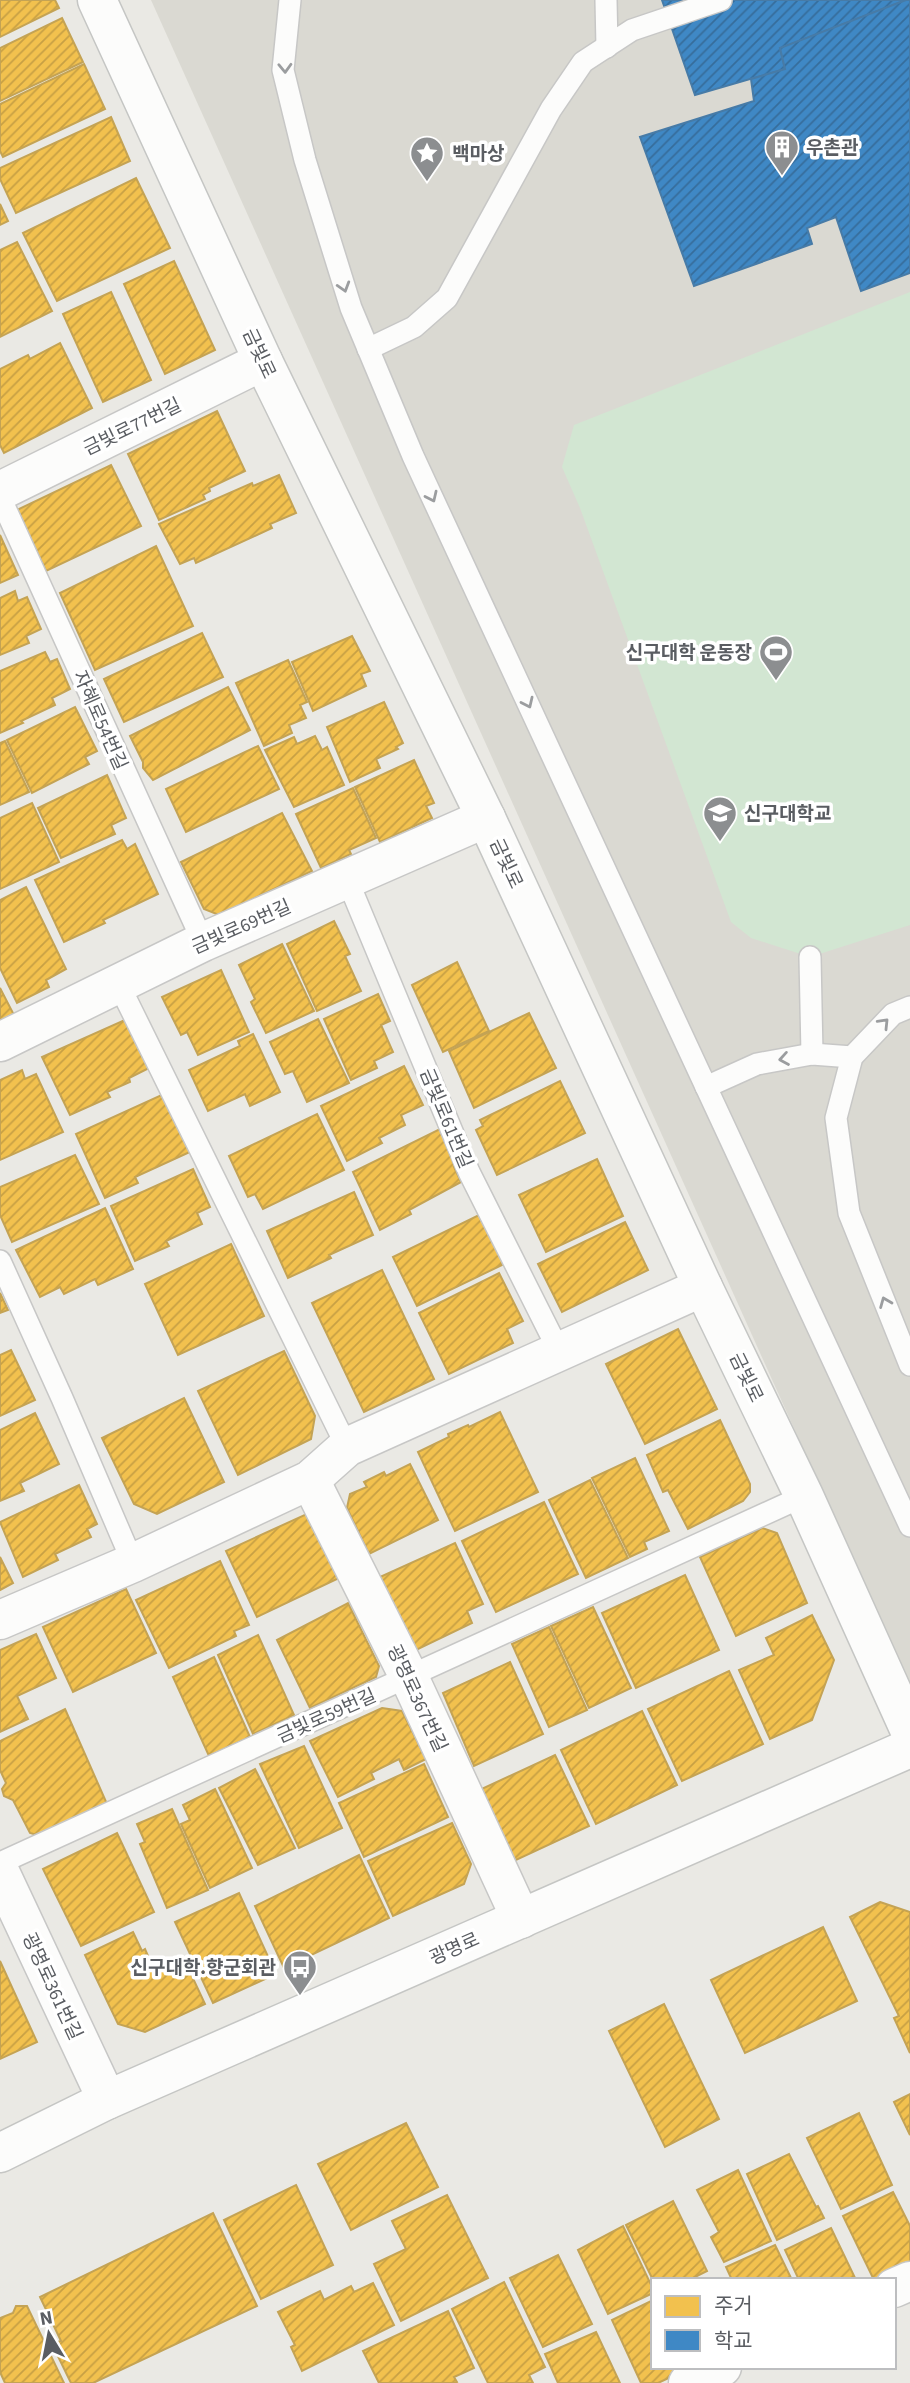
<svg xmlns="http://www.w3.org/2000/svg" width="910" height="2383" viewBox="0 0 910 2383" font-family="'Source Sans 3','Noto Sans KR',sans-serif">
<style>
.education{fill:#dad9d2}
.pitch{fill:#d2e6d2}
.homes{fill:url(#homes-hatch);stroke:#c4a354;stroke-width:2}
.schools{fill:url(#schools-hatch);stroke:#477ba7;stroke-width:2}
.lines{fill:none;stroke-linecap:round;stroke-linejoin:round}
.lane-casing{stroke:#c7c7c6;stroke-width:24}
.street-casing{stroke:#c7c7c6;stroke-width:41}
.secondary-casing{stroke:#c5c6c4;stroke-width:41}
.lane{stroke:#fcfcfb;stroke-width:21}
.street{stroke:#fcfcfb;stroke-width:38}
.secondary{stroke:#fcfcfb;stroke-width:38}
.oneway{stroke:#9b9d9f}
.labels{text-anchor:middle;stroke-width:7;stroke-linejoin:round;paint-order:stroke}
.poi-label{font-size:19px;font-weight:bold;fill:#5a5d62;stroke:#fff;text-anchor:start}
.street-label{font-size:19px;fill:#5a5d62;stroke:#fff}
</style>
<defs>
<pattern id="homes-hatch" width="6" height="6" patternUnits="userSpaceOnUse" patternTransform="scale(1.75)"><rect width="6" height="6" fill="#f2c14e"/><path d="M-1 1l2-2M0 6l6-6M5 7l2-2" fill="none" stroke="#c7a044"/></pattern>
<pattern id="schools-hatch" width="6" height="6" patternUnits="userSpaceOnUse" patternTransform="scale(1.75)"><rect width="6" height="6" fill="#3f88c5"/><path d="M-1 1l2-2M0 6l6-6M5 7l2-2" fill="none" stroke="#366d9b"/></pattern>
</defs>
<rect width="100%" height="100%" fill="#eae9e4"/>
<path class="education" d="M151 0H910V1686Z"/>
<path class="pitch" d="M910 292V925L810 957 751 938 731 922 580 508 562 467 574 425Z"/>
<g class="homes">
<path d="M0 0H55L59 8 0 37Z"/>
<path d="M62 18 83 62 0 101V48Z"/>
<path d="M84 64 105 109 3 157 0 151V104Z"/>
<path d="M111 117 130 161 16 213 0 179V168Z"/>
<path d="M136 178 170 248 57 301 23 233Z"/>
<path d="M0 204 8 221 0 225Z"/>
<path d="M17 242 52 311 0 337V250Z"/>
<path d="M174 261 215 350 165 374 124 284Z"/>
<path d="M111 292 151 380 103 402 63 314Z"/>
<path d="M60 343 92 408 4 453 0 445V369L28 355 30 359Z"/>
<path d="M217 411 245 471 209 488 210 491 203 495 205 499 159 520 128 454Z"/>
<path d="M111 465 141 526 46 571 17 510Z"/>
<path d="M279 475 296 513 270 524 272 528 196 563 194 558 180 564 159 524 252 483 253 486Z"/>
<path d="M0 535 18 575 0 583Z"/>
<path d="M156 546 193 626 95 670 60 593Z"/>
<path d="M15 591 18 601 27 597 41 629 26 636 29 643 0 655V598Z"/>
<path d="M202 633 223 677 124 722 104 679Z"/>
<path d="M352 636 370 671 361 674 366 686 313 711 292 662Z"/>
<path d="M45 652 50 662 57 659 70 689 52 698 55 705 21 721 23 723 0 733V671Z"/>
<path d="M288 660 307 702 300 705 306 718 289 725 292 733 264 746 236 683Z"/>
<path d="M228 687 250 730 153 780 143 768V762L130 736Z"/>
<path d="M384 702 403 743 396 747 398 749 376 759 380 768 350 782 327 727Z"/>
<path d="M75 707 97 751 85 757 89 764 32 793 7 740Z"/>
<path d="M315 736 322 750 327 747 344 785 294 807 265 750 294 737 297 744Z"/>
<path d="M5 741 29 792 0 805V743Z"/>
<path d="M258 746 279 789 186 832 166 789Z"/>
<path d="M414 760 434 803 426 806 432 818 380 842 355 787Z"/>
<path d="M107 775 126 818 111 825 115 834 61 858 38 808Z"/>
<path d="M353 788 376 838 349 850 351 854 321 868 296 814Z"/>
<path d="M32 803 59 862 0 889V818Z"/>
<path d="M282 813 312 871 219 915 204 909 181 862Z"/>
<path d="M122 840 127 849 135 844 158 894 103 920 105 923 64 942 35 880Z"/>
<path d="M26 887 66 969 46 980 49 987 17 1003 0 968V900Z"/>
<path d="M334 921 350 954 345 956 361 991 317 1011 287 944Z"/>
<path d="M282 944 314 1011 266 1033 251 1002 255 999 239 965Z"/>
<path d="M457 962 489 1031 443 1052 412 985Z"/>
<path d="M221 970 249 1032 198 1055 187 1032 181 1035 162 997Z"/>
<path d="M0 988 14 1015 0 1022Z"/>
<path d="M378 994 390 1021 381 1025 393 1052 374 1061 377 1068 351 1080 324 1019Z"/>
<path d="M529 1013 556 1068 474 1108 449 1051Z"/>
<path d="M127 1019 149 1068 129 1078 130 1082 107 1092 110 1097 70 1115 42 1057Z"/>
<path d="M318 1019 349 1083 307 1102 293 1071 285 1074 270 1042Z"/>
<path d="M253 1034 280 1092 250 1106 245 1094 208 1111 189 1070 240 1046 238 1041Z"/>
<path d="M404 1066 423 1105 401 1115 405 1125 379 1138 382 1143 347 1161 321 1106Z"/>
<path d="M22 1070 25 1079 36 1074 63 1132 0 1160V1080Z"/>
<path d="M560 1081 585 1133 497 1175 476 1130 483 1126 480 1120Z"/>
<path d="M166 1093 192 1151 135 1177 138 1183 105 1198 76 1134Z"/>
<path d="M317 1114 344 1170 263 1209 255 1194 248 1197 229 1156Z"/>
<path d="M440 1129 458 1166 454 1167 461 1182 409 1210 411 1214 380 1230 353 1172Z"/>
<path d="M75 1155 99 1204 12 1242 0 1215V1187Z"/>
<path d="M597 1159 623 1216 546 1252 519 1195Z"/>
<path d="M193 1169 210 1207 197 1213 202 1224 166 1241 169 1246 135 1261 111 1206Z"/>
<path d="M354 1192 373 1235 329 1255 331 1258 288 1278 267 1231Z"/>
<path d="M105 1208 133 1269 98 1285 95 1279 64 1294 60 1287 40 1297 16 1250Z"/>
<path d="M479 1215 504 1264 417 1306 393 1257Z"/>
<path d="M625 1222 648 1270 562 1312 538 1264Z"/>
<path d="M231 1244 264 1316 178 1355 145 1284Z"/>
<path d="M382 1270 434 1379 364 1412 312 1303Z"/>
<path d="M499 1273 523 1321 507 1329 513 1343 449 1374 419 1313Z"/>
<path d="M0 1293 8 1310 0 1313Z"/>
<path d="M678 1329 717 1409 645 1444 606 1364Z"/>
<path d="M11 1350 35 1400 0 1416V1355Z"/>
<path d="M284 1351 315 1416 311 1439 238 1475 198 1391Z"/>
<path d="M184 1398 224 1482 157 1514 134 1504 102 1438Z"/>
<path d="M500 1412 538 1492 455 1531 418 1452 449 1437 448 1434 468 1425 469 1427Z"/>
<path d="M35 1413 59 1464 20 1483 24 1491 0 1501V1430Z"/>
<path d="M720 1420 750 1484V1492L743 1501 688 1529 668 1490 663 1492 647 1455Z"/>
<path d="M635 1458 669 1531 644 1542 647 1549 630 1557 592 1478Z"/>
<path d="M410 1464 438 1520 369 1554 347 1508 350 1494 367 1487 364 1482 384 1472 386 1476Z"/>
<path d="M590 1480 628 1558 586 1578 549 1500Z"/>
<path d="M79 1485 97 1524 87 1529 91 1537 55 1554 58 1560 23 1577 0 1522Z"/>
<path d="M544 1502 578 1574 496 1612 462 1541Z"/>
<path d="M309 1513 339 1578 257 1617 226 1551Z"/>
<path d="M762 1528 777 1533 807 1603 736 1636 700 1557Z"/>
<path d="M455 1543 483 1604 467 1611 472 1623 414 1651 380 1577Z"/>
<path d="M0 1557 13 1583 0 1590Z"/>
<path d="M220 1561 249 1625 234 1631 236 1636 169 1668 136 1600Z"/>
<path d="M685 1575 719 1650 636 1688 602 1613Z"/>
<path d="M126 1589 156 1653 73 1692 43 1627Z"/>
<path d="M348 1603 379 1666 376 1677 310 1708 277 1640Z"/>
<path d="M593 1607 631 1688 589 1708 551 1626Z"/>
<path d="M812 1615 834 1660 812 1720 770 1739 739 1670 774 1655 766 1638Z"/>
<path d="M549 1627 587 1710 549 1727 512 1644Z"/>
<path d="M36 1634 56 1678 17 1696 28 1719 0 1732V1650Z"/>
<path d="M258 1635 294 1715 253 1734 218 1655Z"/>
<path d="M214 1657 250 1737 209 1756 173 1677Z"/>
<path d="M510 1662 543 1734 474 1766 443 1693Z"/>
<path d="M729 1671 763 1744 682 1781 648 1709Z"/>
<path d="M382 1708 402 1711 426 1759 404 1770 399 1759 371 1773 374 1779 338 1797 310 1741Z"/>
<path d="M65 1709 107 1804 37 1835 30 1833 13 1800 4 1796 2 1789 6 1783 0 1770V1741Z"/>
<path d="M642 1711 677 1785 596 1824 561 1750Z"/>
<path d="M304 1746 342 1828 299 1848 260 1764Z"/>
<path d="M555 1755 589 1826 516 1860 501 1855 473 1793Z"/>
<path d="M424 1764 448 1817 364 1857 339 1803Z"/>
<path d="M255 1769 295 1848 258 1865 219 1788Z"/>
<path d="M215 1789 252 1868 210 1888 181 1824 190 1820 183 1805Z"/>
<path d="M172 1809 208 1890 167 1908 140 1844 145 1842 137 1824Z"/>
<path d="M452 1823 471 1864 464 1884 393 1916 368 1861Z"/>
<path d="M117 1833 154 1912 81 1946 43 1869Z"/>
<path d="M359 1855 389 1918 284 1968 255 1906Z"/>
<path d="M239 1893 276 1974 213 2003 175 1922Z"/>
<path d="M880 1902 910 1912V2053L894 2018 899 2016 850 1917Z"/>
<path d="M823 1927 857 2001 745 2053 711 1980Z"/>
<path d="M133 1932 142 1951 145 1949 155 1972 184 1959 205 2004 145 2032 118 2024 85 1955Z"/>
<path d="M0 1961 37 2042 0 2059Z"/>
<path d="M664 2004 719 2119 665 2147 609 2031Z"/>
<path d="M910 2094V2135L894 2102Z"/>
<path d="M859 2113 892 2185 841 2209 807 2138Z"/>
<path d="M406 2123 438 2187 351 2230 318 2164Z"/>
<path d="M789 2154 816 2207 818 2206 824 2218 777 2240 747 2174Z"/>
<path d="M738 2170 771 2241 724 2262 711 2237 719 2232 697 2190Z"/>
<path d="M296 2185 333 2265 261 2299 224 2220Z"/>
<path d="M893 2192 910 2226V2265L881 2280H874L843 2216Z"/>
<path d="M447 2195 488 2278 401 2321 374 2264 406 2249 392 2221Z"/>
<path d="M673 2201 707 2271 689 2280H653L626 2225Z"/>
<path d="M213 2213 257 2306 93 2383H71L52 2344 61 2341 40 2297Z"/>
<path d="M623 2226 653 2289V2293L608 2314 578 2250Z"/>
<path d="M831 2228 856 2280H799L785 2250Z"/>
<path d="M775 2245 792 2280H732L726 2267Z"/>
<path d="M558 2255 592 2324 543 2347 510 2278Z"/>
<path d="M504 2282 545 2367 529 2375 533 2383H488L452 2309Z"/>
<path d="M373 2283 394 2325 302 2371 291 2347 295 2345 278 2312 320 2291 324 2300 351 2286 354 2292Z"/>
<path d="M653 2300V2367L690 2368 658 2383H641L612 2320Z"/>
<path d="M16 2306H27L64 2383H5L0 2372V2318L13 2313Z"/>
<path d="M448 2311 474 2368 454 2377 457 2382 455 2383H379L363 2351Z"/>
<path d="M596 2332 620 2383H558L545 2354Z"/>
</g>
<g class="schools">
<path d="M662 0H906L780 48 785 69 695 95Z"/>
<path d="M906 0H910V273L861 291 836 217 807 228 812 244 694 286 640 137 754 101 751 79 785 69 780 48Z"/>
</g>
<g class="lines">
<g class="lane-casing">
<g id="lane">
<path d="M290 0 283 70 305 160 351 308 413 456 910 1526"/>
<path d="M606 0 607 47"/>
<path d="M368 349 414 327 447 298 551 109 583 62 632 30 721 0"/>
<path d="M0 497 203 942"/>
<path d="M347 879 469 1172 559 1351"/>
<path d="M810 957 812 1054"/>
<path d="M119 985 347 1447"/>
<path d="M910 1007 893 1014 852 1057 836 1118 849 1213 910 1365"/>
<path d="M706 1087 757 1064 812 1054 852 1057"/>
<path d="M0 1261 62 1398 133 1563"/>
<path d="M0 1863 804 1496"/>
</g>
</g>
<g class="street-casing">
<g id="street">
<path d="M0 491 263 361"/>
<path d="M0 1042 203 942 486 818"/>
<path d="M310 1480 409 1677 521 1919"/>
<path d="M0 1620 133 1563 310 1480 347 1447 703 1287"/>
<path d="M0 1872 107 2100"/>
<path d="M894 2288 910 2281"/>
<path d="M688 2383 722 2367"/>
</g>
</g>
<g class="secondary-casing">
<g id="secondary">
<path d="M97 0 263 361 486 818 703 1287 804 1496 910 1731"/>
<path d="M0 2153 107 2100 910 1748"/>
</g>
</g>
<use href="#lane" class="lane"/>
<use href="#street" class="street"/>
<use href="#secondary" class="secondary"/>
</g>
<defs><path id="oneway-chevron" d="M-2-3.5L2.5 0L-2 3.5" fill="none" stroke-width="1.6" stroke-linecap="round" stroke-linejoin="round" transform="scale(1.75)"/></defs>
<g class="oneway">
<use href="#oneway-chevron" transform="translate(285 68) rotate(88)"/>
<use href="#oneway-chevron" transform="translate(344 287) rotate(73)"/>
<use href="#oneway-chevron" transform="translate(432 497) rotate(65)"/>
<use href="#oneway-chevron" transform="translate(528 703) rotate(65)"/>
<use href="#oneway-chevron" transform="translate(884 1023) rotate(-46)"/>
<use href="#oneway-chevron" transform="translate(784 1059) rotate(170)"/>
<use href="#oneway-chevron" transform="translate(885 1302) rotate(-112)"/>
</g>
<defs>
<g id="building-pin" transform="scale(1.75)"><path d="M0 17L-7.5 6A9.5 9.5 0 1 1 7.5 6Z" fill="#8c8e90" stroke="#fff"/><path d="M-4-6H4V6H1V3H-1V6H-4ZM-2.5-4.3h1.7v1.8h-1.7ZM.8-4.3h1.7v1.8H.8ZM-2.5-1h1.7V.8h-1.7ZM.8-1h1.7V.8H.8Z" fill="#fff"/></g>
<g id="sight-pin" transform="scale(1.75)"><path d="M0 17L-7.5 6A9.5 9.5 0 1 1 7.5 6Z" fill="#8c8e90" stroke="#fff"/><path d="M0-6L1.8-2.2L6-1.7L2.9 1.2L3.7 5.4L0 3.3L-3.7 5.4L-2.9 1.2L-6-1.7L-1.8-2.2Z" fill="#fff"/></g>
<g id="stadium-pin" transform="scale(1.75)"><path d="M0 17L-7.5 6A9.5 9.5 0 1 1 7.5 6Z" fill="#8c8e90" stroke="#fff"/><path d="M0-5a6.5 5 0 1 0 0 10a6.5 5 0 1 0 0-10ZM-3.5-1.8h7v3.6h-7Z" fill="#fff"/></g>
<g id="university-pin" transform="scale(1.75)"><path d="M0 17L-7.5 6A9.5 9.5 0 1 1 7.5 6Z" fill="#8c8e90" stroke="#fff"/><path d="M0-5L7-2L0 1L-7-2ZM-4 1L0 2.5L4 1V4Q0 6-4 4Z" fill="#fff"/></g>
<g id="bus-pin" transform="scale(1.75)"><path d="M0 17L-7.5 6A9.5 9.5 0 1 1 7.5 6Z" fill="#8c8e90" stroke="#fff"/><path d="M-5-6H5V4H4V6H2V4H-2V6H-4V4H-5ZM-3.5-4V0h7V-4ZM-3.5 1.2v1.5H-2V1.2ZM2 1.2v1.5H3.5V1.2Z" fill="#fff"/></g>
</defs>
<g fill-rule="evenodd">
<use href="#building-pin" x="782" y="147"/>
<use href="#sight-pin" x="427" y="153"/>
<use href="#stadium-pin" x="776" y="652"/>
<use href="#university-pin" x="720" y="813"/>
<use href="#bus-pin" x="300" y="1967"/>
</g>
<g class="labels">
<g class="poi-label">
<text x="806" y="154">우촌관</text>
<text x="452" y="160">백마상</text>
<text x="752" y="659" text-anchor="end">신구대학 운동장</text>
<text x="744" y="820">신구대학교</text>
<text x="276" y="1974" text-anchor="end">신구대학.향군회관</text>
</g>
<g class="street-label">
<text transform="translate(260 353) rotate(65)" y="7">금빛로</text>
<text transform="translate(132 426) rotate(-26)" y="7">금빛로77번길</text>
<text transform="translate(101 720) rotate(66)" y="7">자혜로54번길</text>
<text transform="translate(507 863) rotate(65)" y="7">금빛로</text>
<text transform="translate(241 926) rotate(-24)" y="7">금빛로69번길</text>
<text transform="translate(447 1118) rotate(67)" y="7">금빛로61번길</text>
<text transform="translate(747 1377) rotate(64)" y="7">금빛로</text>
<text transform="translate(418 1698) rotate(65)" y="7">광명로367번길</text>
<text transform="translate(326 1715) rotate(-24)" y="7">금빛로59번길</text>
<text transform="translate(454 1948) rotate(-24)" y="7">광명로</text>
<text transform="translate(53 1986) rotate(65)" y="7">광명로361번길</text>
</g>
</g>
<rect x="651" y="2278" width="245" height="91" fill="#ffffff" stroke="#bdbec0" stroke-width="2"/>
<rect x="665" y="2296" width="35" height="21" fill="#f2c14e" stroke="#bdbec0" stroke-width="2"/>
<text x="714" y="2313" font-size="21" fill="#5a5d62">주거</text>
<rect x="665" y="2330" width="35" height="21" fill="#3f88c5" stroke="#bdbec0" stroke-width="2"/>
<text x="714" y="2348" font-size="21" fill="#5a5d62">학교</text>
<g transform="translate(49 2334) rotate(350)" stroke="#ffffff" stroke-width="5" paint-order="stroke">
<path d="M0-5L12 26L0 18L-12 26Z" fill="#5a5d62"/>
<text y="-10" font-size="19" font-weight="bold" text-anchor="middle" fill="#5a5d62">N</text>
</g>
</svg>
